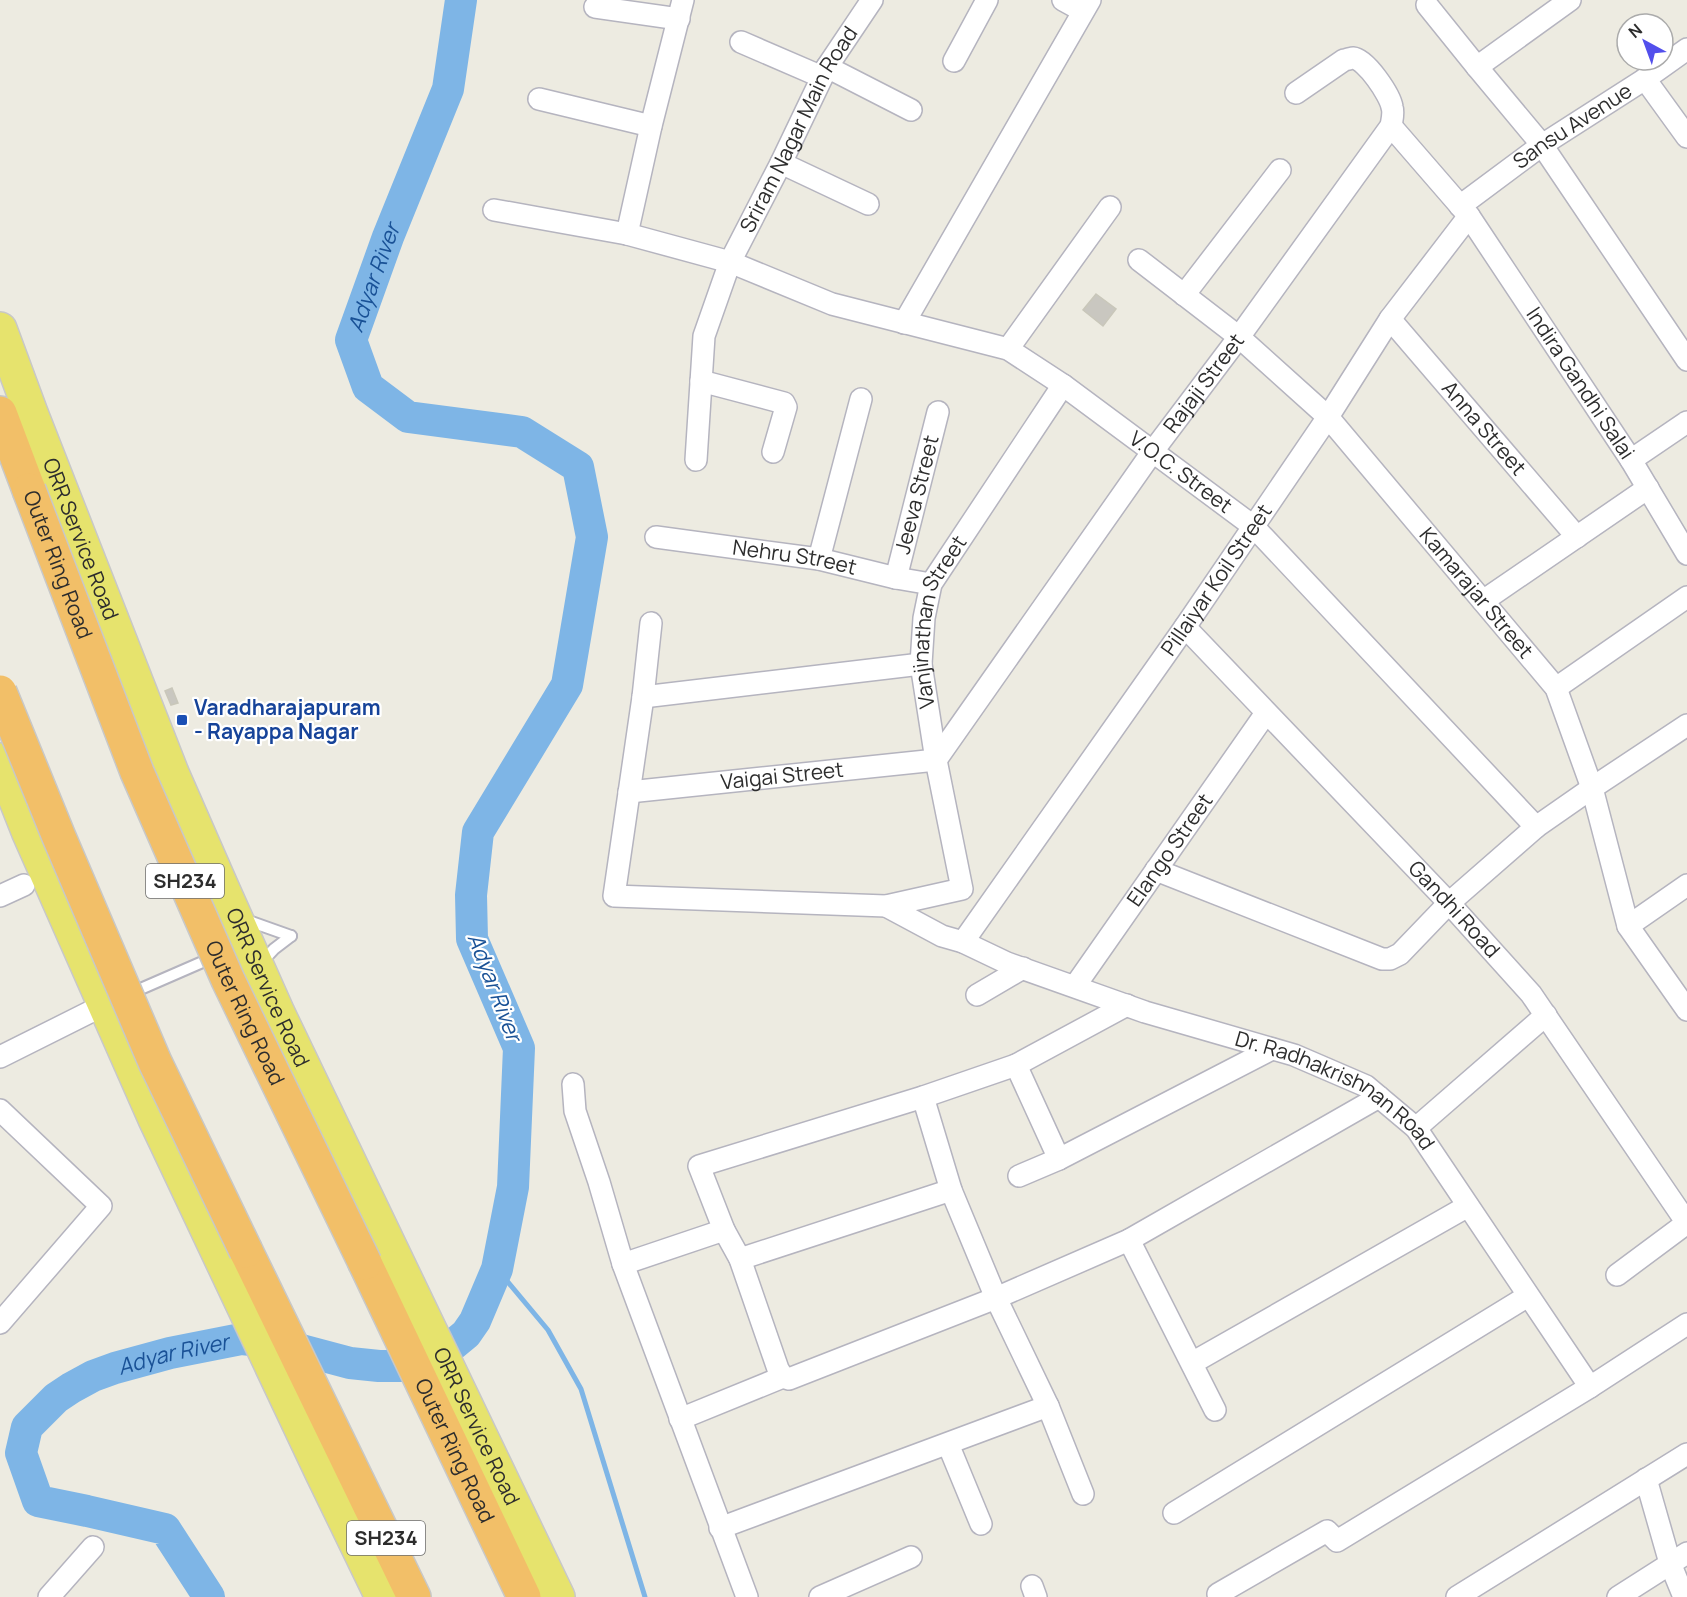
<svg xmlns="http://www.w3.org/2000/svg" width="1687" height="1597" viewBox="0 0 1687 1597" font-family="Manrope,sans-serif">
<style>
.lines{fill:none;stroke-linecap:round;stroke-linejoin:round}
.stream{stroke:#7eb5e6;stroke-width:5}
.river{stroke:#7eb5e6;stroke-width:32}
.building{fill:#c9c7c0;stroke:#c9c7ba;stroke-width:1.5}
.service-casing{stroke:#b5b4bf;stroke-width:14}
.minor-casing{stroke:#b5b4bf;stroke-width:24}
.primary-casing{stroke:#c8c8c8;stroke-width:36}
.motorway-casing{stroke:#c8c8c8;stroke-width:36}
.service{stroke:#fff;stroke-width:10}
.minor{stroke:#fff;stroke-width:21}
.primary{stroke:#e6e36d;stroke-width:33}
.motorway{stroke:#f2bf68;stroke-width:33}
.motorway-bridge-casing{stroke:#c8c8c8;stroke-width:36;stroke-linecap:butt}
.motorway-bridge{stroke:#f2bf68;stroke-width:33}
.transit-dot{fill:#1a4fb4;stroke:#fff;stroke-width:2}
.labels{text-anchor:middle;stroke-width:4.5;stroke-linejoin:round;paint-order:stroke}
.shield{fill:#fff;stroke:#6c6c6c;stroke-width:1.5}
.shield-label{font-size:20px;font-weight:bold;fill:#2d2d2d}
.street-label{font-size:21px;fill:#2d2d2d;stroke:#fff}
.transit-label{font-size:21px;font-weight:bold;fill:#164399;stroke:#fff;text-anchor:start}
.water-label{font-size:22px;font-style:italic;fill:#195196;stroke:#fff}
</style>
<rect width="100%" height="100%" fill="#edebe1"/>
<g class="lines">
<path class="stream" d="M497 1269 548 1330 581 1389 645 1597"/>
<path class="river" id="s1" d="M209 1597 165 1529 87 1511 38 1501 21 1453 27 1427 56 1398 71 1388 93 1376 115 1368 170 1353 241 1339 271 1342 350 1363 379 1366H403L425 1361 449 1348 466 1334 475 1321 497 1269 513 1187 519 1048 472 939 471 895 478 832 567 685 592 537 578 467 522 432 408 417 368 387 351 340 388 237 448 89 461 0"/>
</g>
<g class="building">
<path d="M1096 294 1116 309 1103 326 1083 310Z"/>
<path d="M172 688 178 703 171 705 165 691Z"/>
</g>
<g class="lines">
<g class="service-casing">
<g id="service">
<path d="M243 919 291 936"/>
<path d="M260 964 274 949 291 936"/>
<path d="M129 994 214 957"/>
</g>
</g>
<g class="minor-casing">
<g id="minor">
<path d="M1063 0 1083 11"/>
<path d="M1427 5 1477 67 1542 145 1687 360"/>
<path d="M595 7 679 19"/>
<path d="M741 42 822 77"/>
<path d="M954 61 987 0"/>
<path d="M827 67 911 110"/>
<path d="M1477 67 1570 0"/>
<path d="M1645 79 1687 137"/>
<path d="M539 99 651 126"/>
<path id="s2" d="M1391 126 1469 216 1631 460 1687 554"/>
<path d="M781 163 868 204"/>
<path id="s3" d="M1460 206 1542 145 1645 79 1687 49"/>
<path id="s4" d="M494 210 627 234 730 262 832 304 1008 349 1063 385 1253 526 1536 827"/>
<path d="M627 234 651 126 683 0"/>
<path id="s5" d="M1139 260 1239 337 1328 417 1556 688 1592 788 1628 926 1687 1010"/>
<path d="M1184 295 1280 170"/>
<path id="s6" d="M1390 319 1577 537"/>
<path d="M904 323 1090 0"/>
<path d="M1008 349 1110 207"/>
<path d="M701 381 784 403 786 407 773 452"/>
<path id="s7" d="M696 460 704 336 730 262 781 163 827 67 872 0"/>
<path d="M1631 460 1687 422"/>
<path id="s8" d="M656 537 819 559 896 578 931 584"/>
<path d="M819 559 861 399"/>
<path id="s9" d="M896 578 938 412"/>
<path d="M1483 601 1648 488"/>
<path id="s10" d="M651 623 643 697 614 896 886 906 962 889 936 760 921 664 924 618 931 584 1063 385"/>
<path id="s11" d="M1185 627 1449 903 1531 994 1687 1223 1617 1275"/>
<path d="M1556 688 1687 597"/>
<path d="M643 697 921 664"/>
<path id="s12" d="M629 792 936 760 1153 451 1239 337 1391 126C1392 120 1394 113 1392 107 1390 95 1366 59 1353 58 1352 58 1345 60 1344 60L1296 93"/>
<path d="M1156 870 1382 959H1390L1400 954 1449 903 1536 827 1592 788 1687 725"/>
<path d="M0 896 24 885"/>
<path id="s13" d="M886 906 942 936 963 942 1007 963 1145 1012 1294 1055 1366 1086 1416 1128 1590 1387"/>
<path d="M1628 926 1687 885"/>
<path id="s14" d="M963 942 1185 627 1328 417 1390 319 1469 216"/>
<path id="s15" d="M1075 986 1266 713"/>
<path d="M977 995 1023 968"/>
<path d="M1127 1005 1016 1065 923 1097 699 1166 724 1230 740 1259 778 1369 783 1377 789 1379 996 1298 1129 1240 1379 1097"/>
<path d="M0 1057 104 1005"/>
<path d="M1016 1065 1059 1159"/>
<path d="M573 1084 575 1111 599 1182 623 1264 747 1597"/>
<path d="M923 1097 951 1190 996 1298 1048 1406 1083 1494"/>
<path d="M0 1110 101 1206 0 1323"/>
<path d="M1416 1128 1546 1015"/>
<path d="M1019 1176 1059 1159 1272 1049"/>
<path d="M1129 1240 1215 1410"/>
<path d="M740 1259 951 1190"/>
<path d="M623 1264 724 1230"/>
<path d="M1192 1363 1468 1206"/>
<path d="M680 1419 783 1377"/>
<path d="M948 1444 981 1524"/>
<path d="M1646 1479 1670 1563 1684 1597"/>
<path d="M1174 1513 1528 1296"/>
<path d="M720 1528 1048 1406"/>
<path d="M1032 1586 1036 1597"/>
<path d="M1218 1594 1327 1531 1337 1541 1590 1387 1687 1324"/>
<path d="M49 1597 93 1547"/>
<path d="M820 1597 911 1557"/>
<path d="M1457 1597 1687 1454"/>
<path d="M1618 1597 1687 1553"/>
</g>
</g>
<g class="primary-casing">
<g id="primary">
<path id="s16" d="M0 329 31 413 172 773 221 885 278 1013 558 1597"/>
<path d="M0 760 28 831 155 1119 321 1471 382 1597"/>
</g>
</g>
<g class="motorway-casing">
<g id="motorway">
<path d="M0 413 29 490"/>
<path d="M246 1251 414 1597"/>
<path id="s17" d="M365 1263 524 1597"/>
</g>
</g>
<use href="#service" class="service"/>
<use href="#minor" class="minor"/>
<use href="#primary" class="primary"/>
<use href="#motorway" class="motorway"/>
<g class="motorway-bridge-casing">
<g id="motorway-bridge">
<path id="s18" d="M29 490 137 772 228 980 365 1263"/>
<path d="M0 692 59 837 155 1062 246 1251"/>
</g>
</g>
<use href="#motorway-bridge" class="motorway-bridge"/>
</g>
<rect class="transit-dot" x="176" y="714" width="12" height="12" rx="3"/>
<g class="labels">
<g class="shield">
<rect x="146" y="864" width="78" height="34" rx="4.5"/>
<rect x="347" y="1521" width="78" height="34" rx="4.5"/>
</g>
<g class="shield-label">
<text x="185" y="888">SH234</text>
<text x="386" y="1545">SH234</text>
</g>
<g class="street-label">
<text dy="7" stroke="none"><textPath href="#s3" startOffset="138">Sansu Avenue</textPath></text>
<text dy="7" stroke="none"><textPath href="#s7" startOffset="352">Sriram Nagar Main Road</textPath></text>
<text dy="7" stroke="none"><textPath href="#s12" startOffset="771">Rajaji Street</textPath></text>
<text dy="7" stroke="none"><textPath href="#s2" startOffset="320">Indira Gandhi Salai</textPath></text>
<text dy="7" stroke="none"><textPath href="#s6" startOffset="144">Anna Street</textPath></text>
<text dy="7" stroke="none"><textPath href="#s4" startOffset="746">V.O.C. Street</textPath></text>
<text dy="7" stroke="none"><textPath href="#s9" startOffset="86">Jeeva Street</textPath></text>
<text dy="7" stroke="none"><textPath href="#s16" startOffset="225">ORR Service Road</textPath></text>
<text dy="7" stroke="none"><textPath href="#s8" startOffset="140">Nehru Street</textPath></text>
<text dy="7" stroke="none"><textPath href="#s18" startOffset="80">Outer Ring Road</textPath></text>
<text dy="7" stroke="none"><textPath href="#s14" startOffset="442">Pillaiyar Koil Street</textPath></text>
<text dy="7" stroke="none"><textPath href="#s5" startOffset="476">Kamarajar Street</textPath></text>
<text dy="7" stroke="none"><textPath href="#s10" startOffset="900">Vanjinathan Street</textPath></text>
<text dy="7" stroke="none"><textPath href="#s12" startOffset="154">Vaigai Street</textPath></text>
<text dy="7" stroke="none"><textPath href="#s15" startOffset="166">Elango Street</textPath></text>
<text dy="7" stroke="none"><textPath href="#s11" startOffset="390">Gandhi Road</textPath></text>
<text dy="7" stroke="none"><textPath href="#s16" startOffset="711">ORR Service Road</textPath></text>
<text dy="7" stroke="none"><textPath href="#s18" startOffset="566">Outer Ring Road</textPath></text>
<text dy="7" stroke="none"><textPath href="#s13" startOffset="489">Dr. Radhakrishnan Road</textPath></text>
<text dy="7" stroke="none"><textPath href="#s16" startOffset="1197">ORR Service Road</textPath></text>
<text dy="7" stroke="none"><textPath href="#s17" startOffset="208">Outer Ring Road</textPath></text>
</g>
<g class="transit-label">
<text x="194" y="715">Varadharajapuram<tspan x="194" dy="24">- Rayappa Nagar</tspan></text>
</g>
<g class="water-label">
<text dy="8" stroke="none"><textPath href="#s1" startOffset="2024">Adyar River</textPath></text>
<text transform="translate(495 987) rotate(69)" y="8">Adyar River</text>
<text dy="8" stroke="none"><textPath href="#s1" startOffset="456">Adyar River</textPath></text>
</g>
</g>
<g transform="translate(1645 42) rotate(319)"><circle r="28" fill="#ffffff" stroke="#ababab" stroke-width="1.5"/>
<path d="M0-4.5L10 22L0 15L-10 22Z" fill="#524fec"/>
<text y="-9" font-size="16" font-weight="bold" text-anchor="middle" fill="#2d2d2d">N</text>
</g>
</svg>
